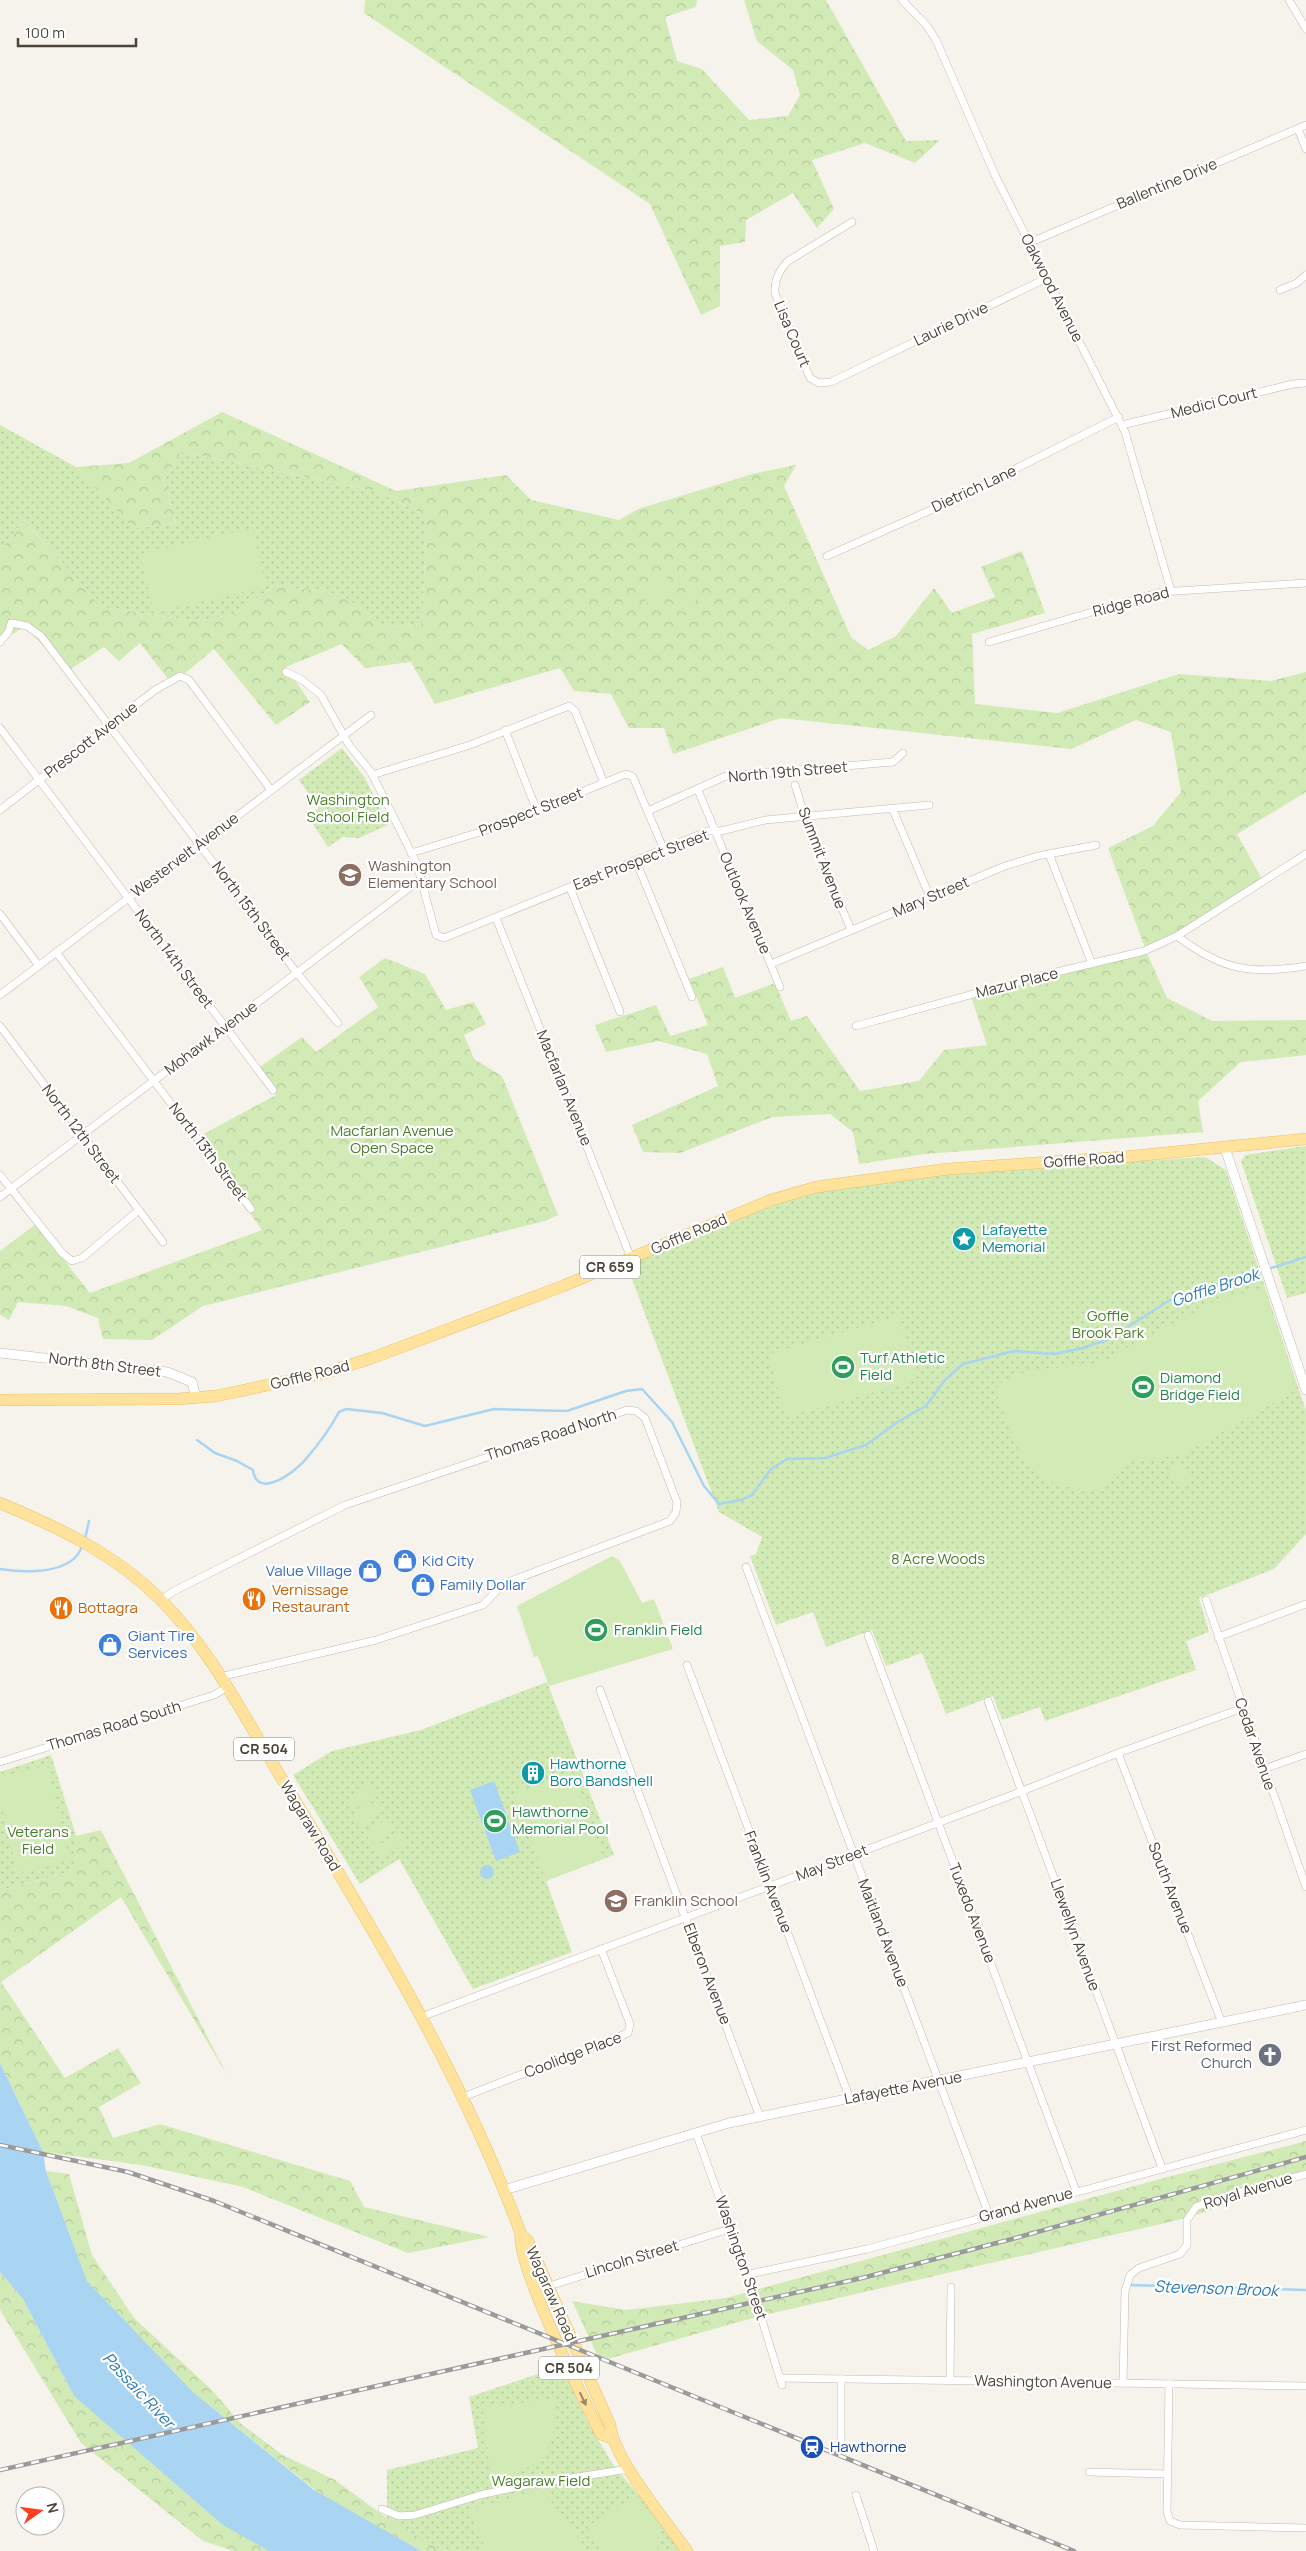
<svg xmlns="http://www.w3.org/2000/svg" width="1306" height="2551" viewBox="0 0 1306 2551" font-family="Manrope,sans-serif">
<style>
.grass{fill:url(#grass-dots)}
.forest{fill:url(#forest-crowns)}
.garden{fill:#d2eab5}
.water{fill:#a9d4f2}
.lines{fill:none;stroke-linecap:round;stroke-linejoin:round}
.stream{stroke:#a9d4f2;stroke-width:2.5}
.minor-casing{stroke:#c2bbae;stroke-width:8}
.tertiary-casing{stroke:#c2bbae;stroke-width:10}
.primary-casing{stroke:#e6c16a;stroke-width:12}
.minor{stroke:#fff;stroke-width:7}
.tertiary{stroke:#fff;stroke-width:9}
.primary{stroke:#ffe39c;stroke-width:11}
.rail-casing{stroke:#9a9a9a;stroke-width:4.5}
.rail{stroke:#fff;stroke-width:2.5;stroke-dasharray:8;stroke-linecap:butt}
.oneway{fill:#9c8c66}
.labels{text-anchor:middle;stroke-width:4.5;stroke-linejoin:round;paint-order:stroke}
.shield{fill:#fff;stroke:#817c74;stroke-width:1}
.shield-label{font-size:14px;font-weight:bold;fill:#4b4439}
.street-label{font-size:15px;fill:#4b4439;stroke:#fff}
.park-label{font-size:15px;fill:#4a7f2a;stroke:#fff}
.education-label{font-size:15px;fill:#785e54;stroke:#fff;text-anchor:start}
.culture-label{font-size:15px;fill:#0d838f;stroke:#fff;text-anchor:start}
.leisure-label{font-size:15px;fill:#27864d;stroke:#fff;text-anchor:start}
.shop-label{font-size:15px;fill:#366cbe;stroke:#fff;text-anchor:start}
.food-label{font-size:15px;fill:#c56008;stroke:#fff;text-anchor:start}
.worship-label{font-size:15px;fill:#5b616d;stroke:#fff;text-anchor:end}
.transit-label{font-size:15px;fill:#164399;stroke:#fff;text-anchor:start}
.water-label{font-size:16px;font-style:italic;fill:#2e7ab2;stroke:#fff}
</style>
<defs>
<pattern id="grass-dots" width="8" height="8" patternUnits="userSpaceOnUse" patternTransform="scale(1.25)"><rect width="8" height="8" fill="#d2eab5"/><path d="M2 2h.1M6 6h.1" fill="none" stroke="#b6ca9c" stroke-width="1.8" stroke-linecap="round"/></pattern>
<pattern id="forest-crowns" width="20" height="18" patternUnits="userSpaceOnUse" patternTransform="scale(1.25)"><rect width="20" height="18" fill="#d2eab5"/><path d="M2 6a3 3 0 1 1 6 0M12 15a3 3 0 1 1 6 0" fill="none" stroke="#b6ca9c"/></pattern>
</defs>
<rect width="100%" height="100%" fill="#f6f3ec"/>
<g class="grass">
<path d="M0 425 76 467 134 528 176 523 164 480 181 452 375 491 427 515 422 625 386 627 340 594 275 585 233 615 195 621 101 607 24 520 0 551Z"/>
<path d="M342 748 365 778 388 825 359 838 343 837 328 847 308 817 319 808 299 780Z"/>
<path d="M1306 1146V1293L1287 1298 1241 1161 1245 1155Z"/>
<path d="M1205 1157 1226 1170 1306 1411V1534L1274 1569 1199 1598 1209 1632 1186 1641 1196 1670 1045 1721 1040 1707 1002 1720 993 1696 946 1714 922 1653 886 1666 872 1630 826 1647 813 1612 776 1625 750 1556 756 1554 762 1537 719 1512 627 1266 775 1205 819 1192 954 1173Z"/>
<path d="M547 1682 614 1855 546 1881 572 1952 473 1989 399 1859 360 1884 293 1775 332 1751 421 1730Z"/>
<path d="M51 1755 76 1836V1870L2 1890 0 1882V1772Z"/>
<path d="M562 2366 586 2419 612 2463 655 2515 680 2551H442L387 2519V2470L478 2448 469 2397Z"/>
</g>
<g class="forest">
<path d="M365 0H697L696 7 665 17 677 61 702 69 749 120 788 116 800 95 793 70 757 41 744 0H826L906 141 940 140 915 163 865 143 812 160 834 209 817 228 793 193 746 220 745 242 720 246V306L701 315 650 204 364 13Z"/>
<path d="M222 412 396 491 506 475 531 500 619 520 638 509 756 473 796 465 784 486 851 637 868 650 896 636 934 588 952 613 995 597 981 567 1022 551 1045 613 972 634 975 704 1057 713 1179 674 1271 681 1306 672V792L1237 834 1263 881 1147 953 1167 998 1212 1021 1306 1020V1055L1241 1062 1198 1101 1203 1132 925 1154 859 1164 853 1132 830 1114 772 1117 680 1153 643 1152 632 1125 718 1086 707 1054 659 1041 606 1052 595 1025 656 1005 670 1036 708 1025 689 979 723 967 735 998 775 983 791 1021 807 1016 860 1091 919 1081 944 1050 987 1045 971 996 1147 953 1108 848 1153 826 1181 792 1171 732 1136 720 1071 749 781 718 673 754 664 728H629L611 694 574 691 560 668 435 704 411 662 365 668 342 644 286 667 310 702 276 725 214 649 172 684 140 643 119 661 104 647 68 671 25 627 0 641V551L24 520 101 607 195 621 233 615 275 585 340 594 387 627 422 625 427 515 375 491 181 452 164 480 176 523 133 528 76 467 129 463Z"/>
<path d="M385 958 425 974 446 1010 474 1002 486 1024 464 1035 474 1059 502 1076 558 1215 545 1221 203 1306 152 1340 103 1339 98 1318 66 1306 18 1302 9 1320 0 1315V1251L36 1224 90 1293 262 1230 196 1138 276 1095 257 1069 302 1037 316 1052 378 1007 359 977Z"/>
<path d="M101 1830 227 2075 121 1897 1 1982 65 2078 118 2048 141 2083 99 2107 113 2138 160 2124 350 2181 364 2207 489 2237 408 2253 243 2187 142 2165 43 2152 0 2063V1882L3 1890 76 1870V1836Z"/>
<path d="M1306 2141V2177L1187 2218 760 2316 600 2361 572 2301 626 2310 726 2298 1164 2178Z"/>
<path d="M46 2171 69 2174 92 2255 134 2318 213 2391 240 2423 281 2454 335 2480 387 2518 442 2551H421L320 2494 193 2392 87 2281Z"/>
<path d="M0 2272 23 2299 74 2396 223 2524 269 2551H234L203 2541 81 2443 0 2310Z"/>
</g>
<g class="garden">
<path d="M252 528 266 587 154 613 140 554Z"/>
<path d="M652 574 670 579 663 607 645 602Z"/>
<path d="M687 585 699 588 692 614 680 611Z"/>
<path d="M1264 1288 1295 1380 1278 1400 1182 1455 1130 1462 1097 1492 1075 1489 1053 1483 1025 1465 995 1391C1012 1365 1055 1369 1082 1366 1090 1366 1098 1362 1105 1360L1221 1298Z"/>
<path d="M899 1316 917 1380 786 1417 768 1354Z"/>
<path d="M1178 1463 1194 1478 1186 1487 1169 1473Z"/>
<path d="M612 1556 620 1561 642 1603 654 1599 673 1649 549 1686 538 1656 534 1657 517 1606Z"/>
<path d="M47 1765 70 1860 18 1874 0 1799V1777Z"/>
<path d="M572 1772 604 1858 546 1881 513 1794Z"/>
<path d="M369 1786 375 1796 352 1811 345 1800Z"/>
<path d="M378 1800 384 1811 361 1825 354 1815Z"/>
<path d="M389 1818 396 1829 372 1844 365 1833Z"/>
<path d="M398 1833 404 1844 381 1858 374 1848Z"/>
<path d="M555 2399C556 2454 544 2467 491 2480L483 2410 485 2407Z"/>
<path d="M542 2489 588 2551H486L470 2513 472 2509Z"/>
<path d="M636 2495 659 2526 657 2551H603L588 2529V2526Z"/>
</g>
<g class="water">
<path d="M494 1781 520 1852 496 1861 470 1790Z"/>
<circle cx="487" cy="1872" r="7"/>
<path d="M0 2063 43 2152 46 2171 87 2281 193 2392 314 2490 421 2551H269L223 2525 74 2396 23 2299 0 2272Z"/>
</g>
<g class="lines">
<g class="stream">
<path d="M197 1440 215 1453 237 1461 253 1470C257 1500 294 1473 305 1460 318 1445 330 1429 339 1412L346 1409 382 1413 425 1426 494 1409 567 1411 626 1391 642 1389 672 1422 704 1486 719 1504 741 1500 752 1495 771 1469 787 1459 825 1458 866 1445 899 1421 926 1406 945 1380 963 1364 1014 1351 1054 1354 1083 1348 1109 1339 1170 1300 1306 1257"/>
<path d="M85 1539 89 1521"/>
<path d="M0 1569C24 1573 73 1575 82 1546"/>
<path d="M1128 2285 1306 2290"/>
</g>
<g class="minor-casing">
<g id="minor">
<path d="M902 0 927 26 936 40 995 175 1125 432 1171 591"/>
<path d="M1289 0 1306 29"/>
<path d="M1298 129 1306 149"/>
<path d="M852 222 788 261C779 271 774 280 775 293L810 378 819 383 831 382 1047 278"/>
<path d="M1029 243 1306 125"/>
<path d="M1280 290 1297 283 1306 275"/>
<path d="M1122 425 1293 384 1306 383"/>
<path d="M827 556 949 502 1119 417"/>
<path d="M0 642 9 631 11 623 27 626 41 636 297 973 338 1023"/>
<path d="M989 642 1161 592 1306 583"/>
<path d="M286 672 301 679 321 695 349 745 371 772 417 864 436 935 444 938 708 831H721L765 820 929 805"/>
<path d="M0 728 273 1090"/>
<path d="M505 730 537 811"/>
<path d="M372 775 470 745 569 706 575 711 604 783"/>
<path d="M795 785 808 827 851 930"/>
<path d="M698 790 780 987"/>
<path d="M0 810 155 690 180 676 189 680 271 790"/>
<path d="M893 810 930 897"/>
<path d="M648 811 726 776 893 762 903 753"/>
<path d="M411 853 490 829 626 774 633 777 664 850"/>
<path d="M1049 854 1092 964"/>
<path d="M636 861 692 997"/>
<path d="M570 888 620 1012"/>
<path d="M0 914 39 966"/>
<path d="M496 918 631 1258"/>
<path d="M1177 936C1222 970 1250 975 1306 966"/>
<path d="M56 952 251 1209"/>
<path d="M771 964 1005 866 1038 856 1096 845"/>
<path d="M0 995 371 715"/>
<path d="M0 1026 163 1242"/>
<path d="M856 1026 1040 976 1144 951 1177 936 1306 854"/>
<path d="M0 1175 63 1254 72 1261 82 1258 139 1210"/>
<path d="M0 1197 421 879"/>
<path d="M746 1567 989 2215"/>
<path d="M161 1600 174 1591 345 1505 627 1410 636 1411 645 1418 677 1502 676 1512 670 1521 503 1584 483 1605 376 1640 220 1677"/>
<path d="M1206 1600 1306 1887"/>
<path d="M868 1635 1076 2191"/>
<path d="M1218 1637 1306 1604"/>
<path d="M687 1665 850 2099"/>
<path d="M600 1690 760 2117"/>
<path d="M988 1701 1162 2168"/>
<path d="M1118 1753 1222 2023"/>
<path d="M0 1762 214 1695 226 1688"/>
<path d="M1264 1769 1306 1754"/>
<path d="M421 2017 1012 1795 1118 1753 1243 1708"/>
<path d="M463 2097 628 2033 630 2024 601 1949"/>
<path d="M696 2133 726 2216 732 2241 755 2297 782 2385"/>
<path d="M745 2275 867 2249 1306 2130"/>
<path d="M546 2287 729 2229"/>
<path d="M780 2378 1306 2386"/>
<path d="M950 2381 951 2287"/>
<path d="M1123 2383 1125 2291 1130 2275 1139 2268 1180 2254 1187 2245V2220L1196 2207 1215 2199 1306 2174"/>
<path d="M1169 2384 1167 2512 1170 2521 1180 2525 1306 2528"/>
<path d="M841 2443V2379"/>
<path d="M1089 2472 1167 2474"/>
<path d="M856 2495 874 2551"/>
<path d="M382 2509 399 2516 415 2515 480 2495 526 2485 629 2469"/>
</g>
</g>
<g class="tertiary-casing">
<g id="tertiary">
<path d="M1225 1148 1306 1390"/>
<path d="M0 1353 167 1372 192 1382 196 1398"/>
<path d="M504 2190 729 2123 1306 2005"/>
</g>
</g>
<g class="primary-casing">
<g id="primary">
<path d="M0 1400 177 1399 216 1396 325 1373 372 1358 563 1286 771 1200 816 1187 948 1169 1124 1157 1306 1139"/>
<path d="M0 1503C60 1528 115 1554 161 1600 213 1652 247 1722 285 1784 373 1929 462 2074 521 2234L528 2241 610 2425C613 2458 666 2521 687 2551"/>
<path d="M521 2234C515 2261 585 2403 601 2434L611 2438"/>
</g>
</g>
<use href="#minor" class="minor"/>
<use href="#tertiary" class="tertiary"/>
<use href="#primary" class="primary"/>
<g class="rail-casing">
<g id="rail">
<path d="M0 2145 128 2172 214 2201 1074 2551"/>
<path d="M0 2470 862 2278 1012 2239 1306 2157"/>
</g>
</g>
<use href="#rail" class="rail"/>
</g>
<defs><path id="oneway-solid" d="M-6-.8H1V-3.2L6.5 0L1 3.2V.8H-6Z" transform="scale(1.25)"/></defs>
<use class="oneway" href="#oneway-solid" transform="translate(583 2399) rotate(65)"/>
<defs>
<g id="school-disc" transform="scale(1.25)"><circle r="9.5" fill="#8d6e63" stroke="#fff"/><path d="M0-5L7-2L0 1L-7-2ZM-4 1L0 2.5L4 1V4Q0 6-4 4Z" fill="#fff"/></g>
<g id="sight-disc" transform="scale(1.25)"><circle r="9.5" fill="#0f9aa8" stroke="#fff"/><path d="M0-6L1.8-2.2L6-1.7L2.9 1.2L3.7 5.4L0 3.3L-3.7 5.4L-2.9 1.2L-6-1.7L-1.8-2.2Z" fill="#fff"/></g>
<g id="stadium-disc" transform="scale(1.25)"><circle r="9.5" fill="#2e9e5b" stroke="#fff"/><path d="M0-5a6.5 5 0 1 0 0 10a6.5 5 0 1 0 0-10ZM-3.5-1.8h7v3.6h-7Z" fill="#fff"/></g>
<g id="shop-disc" transform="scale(1.25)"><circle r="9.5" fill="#3f7fe0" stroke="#fff"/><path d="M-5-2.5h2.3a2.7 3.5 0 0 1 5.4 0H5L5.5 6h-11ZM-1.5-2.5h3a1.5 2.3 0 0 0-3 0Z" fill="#fff"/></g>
<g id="restaurant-disc" transform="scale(1.25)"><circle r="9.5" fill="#e8710a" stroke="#fff"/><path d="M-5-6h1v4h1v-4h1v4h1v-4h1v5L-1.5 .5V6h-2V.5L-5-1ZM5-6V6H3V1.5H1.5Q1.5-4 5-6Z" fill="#fff"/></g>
<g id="building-disc" transform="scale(1.25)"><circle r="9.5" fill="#0f9aa8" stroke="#fff"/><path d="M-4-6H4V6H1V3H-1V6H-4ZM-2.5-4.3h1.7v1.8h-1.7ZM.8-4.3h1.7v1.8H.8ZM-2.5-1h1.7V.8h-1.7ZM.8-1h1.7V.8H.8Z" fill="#fff"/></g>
<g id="church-disc" transform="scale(1.25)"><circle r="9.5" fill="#6b7280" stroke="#fff"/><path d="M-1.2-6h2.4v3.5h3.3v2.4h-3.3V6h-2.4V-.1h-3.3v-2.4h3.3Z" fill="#fff"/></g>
<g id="station-disc" transform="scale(1.25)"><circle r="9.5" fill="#1a4fb4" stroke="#fff"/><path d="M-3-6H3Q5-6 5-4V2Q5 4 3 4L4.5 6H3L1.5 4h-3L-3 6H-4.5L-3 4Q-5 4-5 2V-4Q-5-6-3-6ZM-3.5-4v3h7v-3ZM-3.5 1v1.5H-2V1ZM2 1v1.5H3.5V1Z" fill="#fff"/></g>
</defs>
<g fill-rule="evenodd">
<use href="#school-disc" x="350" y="875"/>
<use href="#sight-disc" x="964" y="1239"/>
<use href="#stadium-disc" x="843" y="1367"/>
<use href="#stadium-disc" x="1143" y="1387"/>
<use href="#shop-disc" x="405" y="1561"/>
<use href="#shop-disc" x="370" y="1571"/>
<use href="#shop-disc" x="423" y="1585"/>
<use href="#restaurant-disc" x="254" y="1599"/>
<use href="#restaurant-disc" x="61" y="1608"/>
<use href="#stadium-disc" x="596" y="1630"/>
<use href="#shop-disc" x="110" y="1645"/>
<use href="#building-disc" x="533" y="1773"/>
<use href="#stadium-disc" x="495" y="1821"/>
<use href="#school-disc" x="616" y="1901"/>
<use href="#church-disc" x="1270" y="2055"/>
<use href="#station-disc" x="812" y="2447"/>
</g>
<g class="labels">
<g class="shield">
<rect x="580" y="1255.5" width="60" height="23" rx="4"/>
<rect x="234" y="1737.5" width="60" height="23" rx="4"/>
<rect x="539" y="2356.5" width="60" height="23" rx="4"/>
</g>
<g class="shield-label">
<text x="610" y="1272">CR 659</text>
<text x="264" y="1754">CR 504</text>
<text x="569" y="2373">CR 504</text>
</g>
<g class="street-label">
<text transform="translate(1167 184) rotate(-23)" y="5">Ballentine Drive</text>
<text transform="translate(1052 288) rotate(63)" y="5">Oakwood Avenue</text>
<text transform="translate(951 324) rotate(-26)" y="5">Laurie Drive</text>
<text transform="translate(792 334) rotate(67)" y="5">Lisa Court</text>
<text transform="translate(1214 403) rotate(-14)" y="5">Medici Court</text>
<text transform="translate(974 489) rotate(-25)" y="5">Dietrich Lane</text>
<text transform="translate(1131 602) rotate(-15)" y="5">Ridge Road</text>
<text transform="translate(91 740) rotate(-38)" y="5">Prescott Avenue</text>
<text transform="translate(788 772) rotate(-5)" y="5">North 19th Street</text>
<text transform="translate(531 812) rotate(-21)" y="5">Prospect Street</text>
<text transform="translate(185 855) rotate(-37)" y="5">Westervelt Avenue</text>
<text transform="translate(822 858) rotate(69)" y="5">Summit Avenue</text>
<text transform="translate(641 860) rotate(-21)" y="5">East Prospect Street</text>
<text transform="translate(931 897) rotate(-23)" y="5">Mary Street</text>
<text transform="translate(745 903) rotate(67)" y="5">Outlook Avenue</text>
<text transform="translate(251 911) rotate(53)" y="5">North 15th Street</text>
<text transform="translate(174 959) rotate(53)" y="5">North 14th Street</text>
<text transform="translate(1017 983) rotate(-14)" y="5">Mazur Place</text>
<text transform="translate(211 1038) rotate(-37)" y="5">Mohawk Avenue</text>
<text transform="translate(564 1088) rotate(68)" y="5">Macfarlan Avenue</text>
<text transform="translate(81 1134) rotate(53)" y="5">North 12th Street</text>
<text transform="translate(208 1152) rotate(53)" y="5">North 13th Street</text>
<text transform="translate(1084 1160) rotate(-4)" y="5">Goffle Road</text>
<text transform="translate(689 1234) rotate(-23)" y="5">Goffle Road</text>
<text transform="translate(105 1365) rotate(7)" y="5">North 8th Street</text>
<text transform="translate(310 1375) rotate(-14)" y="5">Goffle Road</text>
<text transform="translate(551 1435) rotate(-18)" y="5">Thomas Road North</text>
<text transform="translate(114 1726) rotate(-17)" y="5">Thomas Road South</text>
<text transform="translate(1255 1744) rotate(71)" y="5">Cedar Avenue</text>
<text transform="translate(310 1826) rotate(59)" y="5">Wagaraw Road</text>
<text transform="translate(832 1863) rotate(-21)" y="5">May Street</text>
<text transform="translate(768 1882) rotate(69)" y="5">Franklin Avenue</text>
<text transform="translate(1170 1888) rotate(69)" y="5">South Avenue</text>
<text transform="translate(972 1913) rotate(69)" y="5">Tuxedo Avenue</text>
<text transform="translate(883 1933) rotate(69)" y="5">Maitland Avenue</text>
<text transform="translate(1075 1935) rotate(70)" y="5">Llewellyn Avenue</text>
<text transform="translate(707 1974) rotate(69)" y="5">Elberon Avenue</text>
<text transform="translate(573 2055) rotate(-21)" y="5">Coolidge Place</text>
<text transform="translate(903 2088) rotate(-11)" y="5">Lafayette Avenue</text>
<text transform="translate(1248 2191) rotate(-17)" y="5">Royal Avenue</text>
<text transform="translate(1026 2205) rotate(-15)" y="5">Grand Avenue</text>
<text transform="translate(741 2258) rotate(71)" y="5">Washington Street</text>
<text transform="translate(632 2259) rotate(-17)" y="5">Lincoln Street</text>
<text transform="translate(551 2294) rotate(66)" y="5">Wagaraw Road</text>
<text transform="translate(1043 2382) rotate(1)" y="5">Washington Avenue</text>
</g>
<g class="park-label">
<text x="348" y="805">Washington<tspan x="348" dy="17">School Field</tspan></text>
<text x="392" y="1136">Macfarlan Avenue<tspan x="392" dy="17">Open Space</tspan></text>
<text x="1108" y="1321">Goffle<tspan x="1108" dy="17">Brook Park</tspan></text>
<text x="938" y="1564">8 Acre Woods</text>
<text x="38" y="1837">Veterans<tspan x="38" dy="17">Field</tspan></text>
<text x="541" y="2486">Wagaraw Field</text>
</g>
<g class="education-label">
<text x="368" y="871">Washington<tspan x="368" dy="17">Elementary School</tspan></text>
<text x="634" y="1906">Franklin School</text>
</g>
<g class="culture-label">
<text x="982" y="1235">Lafayette<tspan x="982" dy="17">Memorial</tspan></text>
<text x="550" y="1769">Hawthorne<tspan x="550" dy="17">Boro Bandshell</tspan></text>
</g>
<g class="leisure-label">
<text x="860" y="1363">Turf Athletic<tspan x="860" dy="17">Field</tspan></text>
<text x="1160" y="1383">Diamond<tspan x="1160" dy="17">Bridge Field</tspan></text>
<text x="614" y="1635">Franklin Field</text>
<text x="512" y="1817">Hawthorne<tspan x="512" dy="17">Memorial Pool</tspan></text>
</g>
<g class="shop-label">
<text x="422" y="1566">Kid City</text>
<text x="352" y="1576" text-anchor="end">Value Village</text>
<text x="440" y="1590">Family Dollar</text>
<text x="128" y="1641">Giant Tire<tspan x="128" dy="17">Services</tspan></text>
</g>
<g class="food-label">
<text x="272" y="1595">Vernissage<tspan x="272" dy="17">Restaurant</tspan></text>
<text x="78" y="1613">Bottagra</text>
</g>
<g class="worship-label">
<text x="1252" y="2051">First Reformed<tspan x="1252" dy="17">Church</tspan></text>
</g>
<g class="transit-label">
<text x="830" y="2452">Hawthorne</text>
</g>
<g class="water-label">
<text transform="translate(1215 1287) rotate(-18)" y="6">Goffle Brook</text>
<text transform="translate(1216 2288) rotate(2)" y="6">Stevenson Brook</text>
<text transform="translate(139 2390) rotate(47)" y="6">Passaic River</text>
</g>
</g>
<g transform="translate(40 2511) rotate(76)"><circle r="24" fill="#ffffff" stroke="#b7b4b0"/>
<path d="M0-4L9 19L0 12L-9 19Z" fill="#fc3f1d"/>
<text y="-8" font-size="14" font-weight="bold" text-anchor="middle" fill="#4b4439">N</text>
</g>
<path d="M18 38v8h118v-8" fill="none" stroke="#4b4439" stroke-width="2.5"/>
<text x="25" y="38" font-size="15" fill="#4b4439" stroke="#ffffff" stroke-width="4" paint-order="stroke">100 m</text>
</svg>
